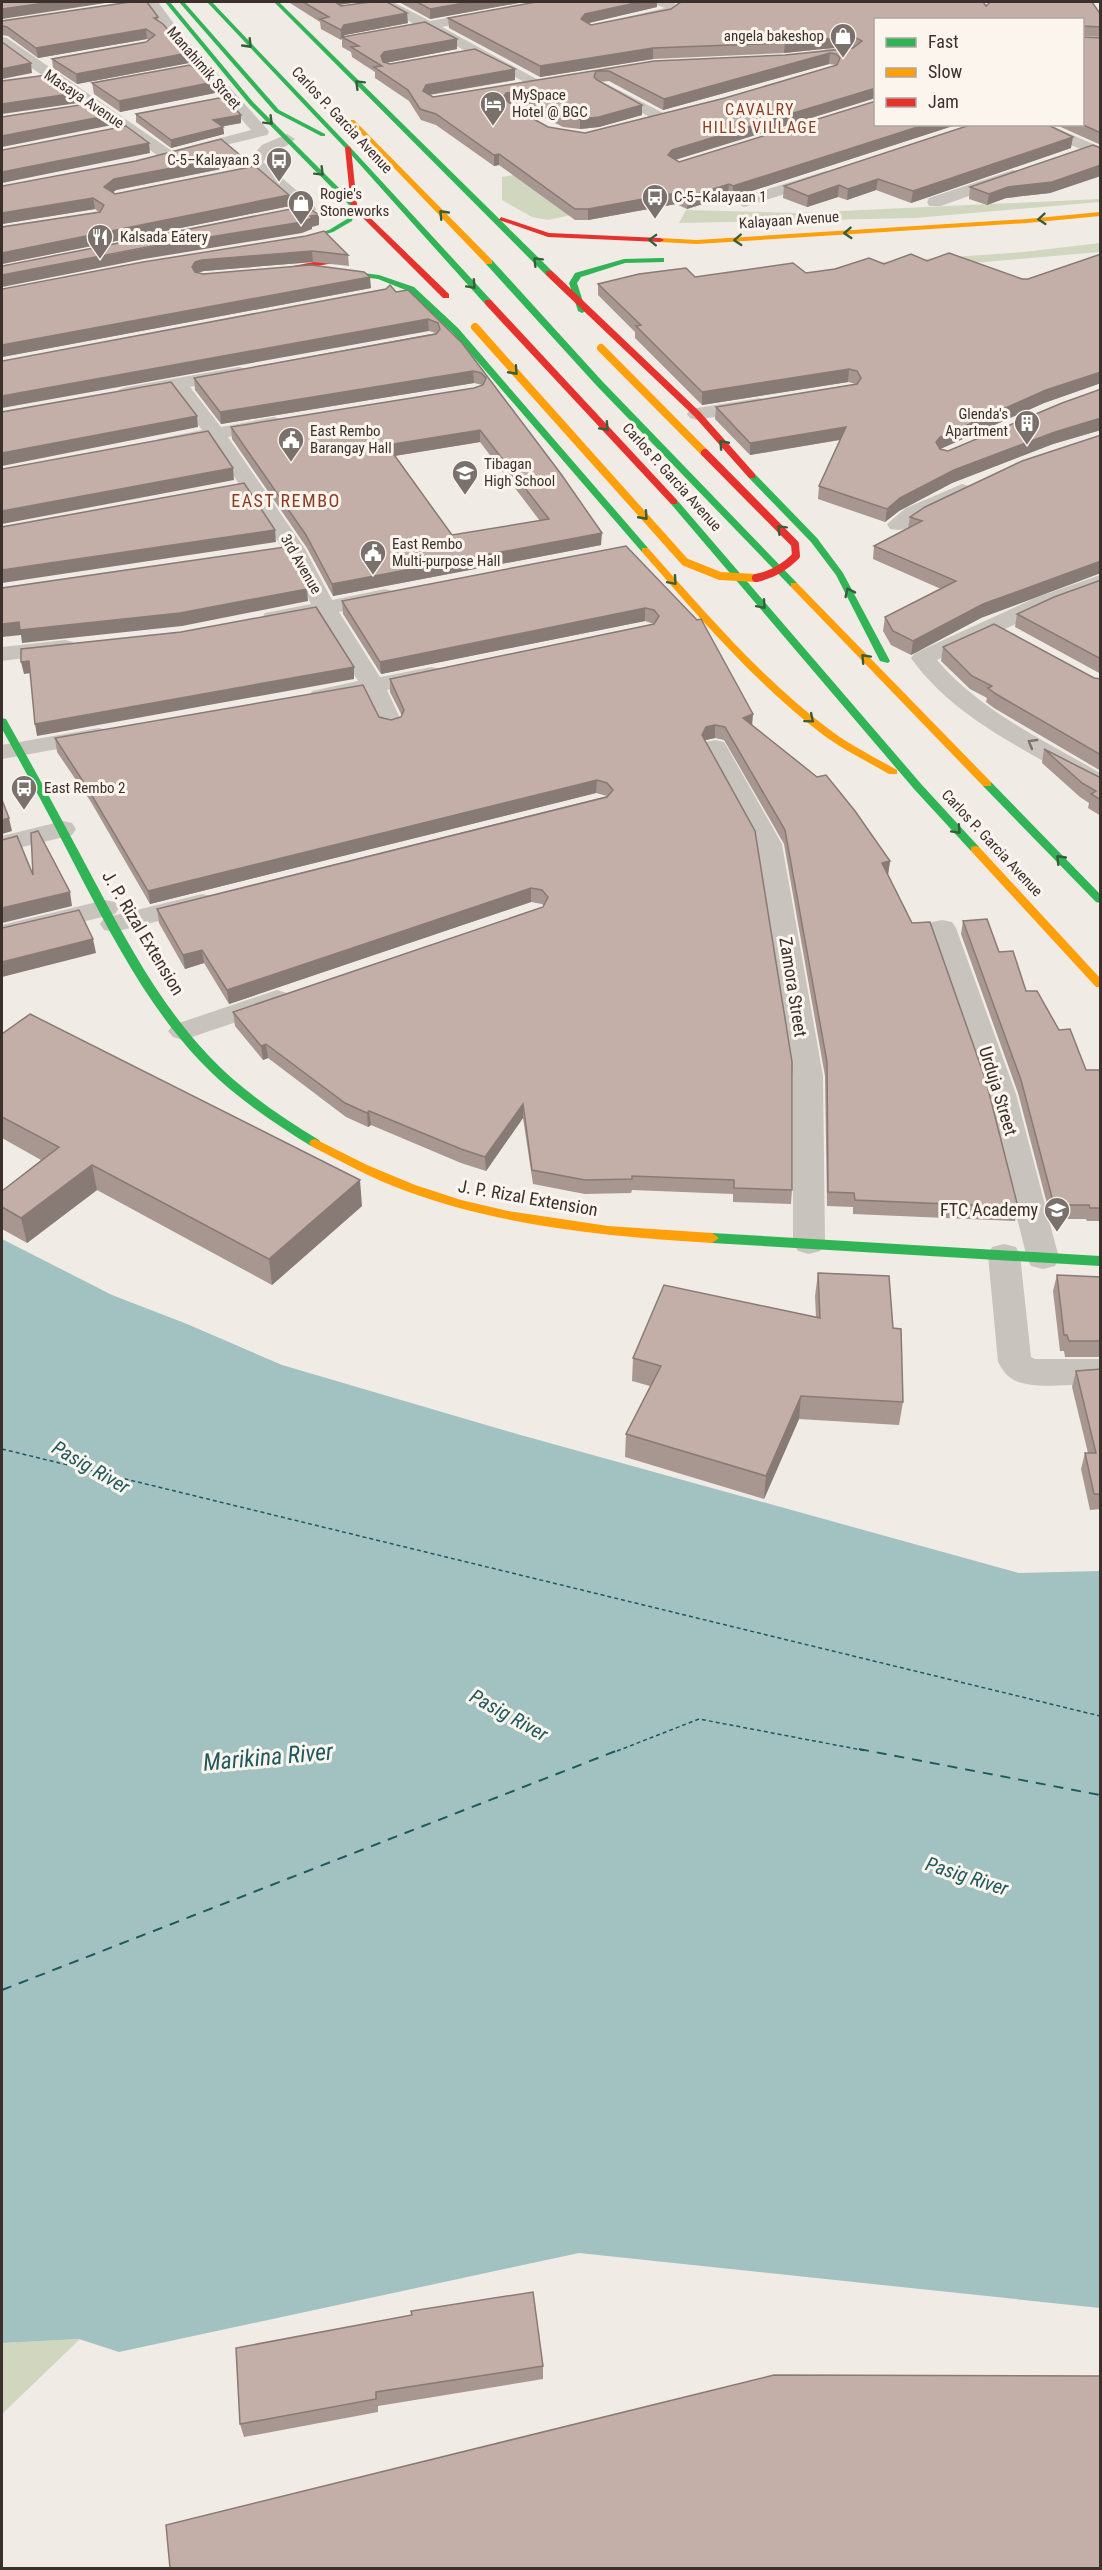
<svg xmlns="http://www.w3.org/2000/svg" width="1102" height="2570" viewBox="0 0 1102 2570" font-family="'Roboto Condensed',sans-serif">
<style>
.green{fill:#d1d6bf}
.water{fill:#a1c2c1}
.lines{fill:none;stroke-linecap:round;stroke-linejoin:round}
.ferry-far1{stroke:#1f5a5e;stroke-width:1.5;stroke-dasharray:4 3;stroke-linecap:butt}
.ferry{stroke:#1f5a5e;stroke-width:2;stroke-dasharray:10 8;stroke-linecap:butt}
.street{fill:#c9c3be;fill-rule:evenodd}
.fast{fill:#30b455;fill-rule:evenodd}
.slow{fill:#ff9f0a;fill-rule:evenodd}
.jam{fill:#e5322d;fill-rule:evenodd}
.slow-bridge{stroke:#ff9f0a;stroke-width:8}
.jam-bridge{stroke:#e5322d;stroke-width:8}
.wall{fill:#a89690;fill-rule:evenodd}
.shaded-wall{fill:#887a75}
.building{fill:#c3afa7;stroke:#887a75;stroke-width:1.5;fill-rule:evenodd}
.oneway{stroke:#375e3a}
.oneway2{stroke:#7b726d}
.labels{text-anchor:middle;stroke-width:6;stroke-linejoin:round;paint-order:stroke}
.far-poi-label{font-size:15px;fill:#3b302b;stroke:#fbf5ee;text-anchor:start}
.far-street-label{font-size:15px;fill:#3b302b;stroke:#fbf5ee}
.far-neighbourhood-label{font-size:16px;letter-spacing:1.5px;fill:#8c3b22;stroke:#fbf5ee}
.far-quarter-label{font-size:18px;letter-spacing:1.5px;fill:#8c3b22;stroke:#fbf5ee}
.street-label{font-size:18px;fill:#3b302b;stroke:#fbf5ee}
.poi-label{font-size:18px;fill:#3b302b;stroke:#fbf5ee;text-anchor:end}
.water-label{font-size:20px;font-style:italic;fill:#1f5a5e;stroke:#fbf5ee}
.near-water-label{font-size:24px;font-style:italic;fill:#1f5a5e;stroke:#fbf5ee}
</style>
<rect width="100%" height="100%" fill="#f0ebe5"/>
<g class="green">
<path d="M558 167 625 203 548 220 532 217 502 200V177Z"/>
<path d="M1100 199V202L915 218 679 223 686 210 798 213Z"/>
<path d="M1100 243V252L973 263 854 264 1024 252Z"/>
<path d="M80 2339 2 2414V2343Z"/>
</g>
<path class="water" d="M2 1239 112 1295 187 1324 282 1365 517 1434 1019 1573 1100 1571V2308L579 2253 119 2352 79 2339 2 2343Z"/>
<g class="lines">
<g class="ferry-far1">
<path d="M2 1449 1100 1716"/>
<path d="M617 1751 699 1719 867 1751"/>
</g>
<g class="ferry">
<path d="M859 1749 1100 1795"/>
<path d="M2 1990 621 1749"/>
</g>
<g class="street">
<path d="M144 2H158L180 32 267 129 269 132 267 135 175 157 168 161 162 159 122 129 2 48V37L7 38 172 151 251 130 170 38Z"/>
<path d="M378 2H393L430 21 534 2H559L558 5 553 6 442 27 542 82 540 85H530L426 30 387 37 382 36 380 33 382 30 414 24 379 5Z"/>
<path d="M656 2H673L681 9 670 17 632 24 625 20 627 17 665 8 657 5Z"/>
<path d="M835 32 876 39V47L845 55 827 51 815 43 823 35ZM836 40 857 44 845 46 831 43Z"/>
<path d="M603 82 667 115 670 118 662 123 657 121 598 89 596 86 598 83Z"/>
<path d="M1025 124H1047L1100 147V157L1027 127Z"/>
<path d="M287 134 295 139C286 149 271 150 263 162L314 205 316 209 314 213H302L246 163 262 145Z"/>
<path d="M1013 170 1019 172 1021 175 1019 178 941 206H929L927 202 929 198Z"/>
<path d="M826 171 832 173 834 176 832 179 744 207 736 202 738 198Z"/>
<path d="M239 367 246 369 249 373 246 377 190 387 221 427 274 417 281 419 284 423 281 427 228 437 305 549 332 600 385 589 393 591 396 596 393 601 339 612 380 677 432 667 440 669 444 674 440 679 387 690 403 724 400 729 391 731 382 729 365 694 321 703 312 701 309 696 312 691 358 681 318 616 273 625 265 623 262 618 265 613 311 604 283 549 210 441 165 449 158 447 155 443 158 439 202 430 173 391 127 399 120 397 117 393 120 389 127 387Z"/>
<path d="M760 398 767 400 770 404 767 408 697 420 690 418 687 414 690 410 697 408Z"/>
<path d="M962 484 969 486 973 490 969 494 922 518 906 529 898 530 890 529 887 524 906 508Z"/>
<path d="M1100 575V590L1051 608 937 660C980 711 1044 740 1100 773V791L1091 788C1029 751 954 719 911 658L915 653 1035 598Z"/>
<path d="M65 640 73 642 77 647 73 652 2 661V647Z"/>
<path d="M99 728 108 730 111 735 108 740 2 759V745Z"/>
<path d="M715 740 724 742 727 747 782 844 823 1076 825 1243 820 1251 809 1254 798 1251 793 1243V1076L756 844 703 747 706 742Z"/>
<path d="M63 821 72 823 76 829 72 835 2 852V836Z"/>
<path d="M202 894 212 896 216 902 212 908 114 932 104 930 100 924 104 918Z"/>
<path d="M105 900 115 902 119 908 115 914 2 941V925Z"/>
<path d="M942 920 952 922 956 928 1016 1094 1059 1258 1055 1266 1043 1269 1031 1266 1027 1258 986 1094 928 928 932 922Z"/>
<path d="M277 990 287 993 291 999 287 1005 183 1040 173 1037 168 1031 173 1025Z"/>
<path d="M1004 1244 1016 1247 1020 1255 1031 1357 1035 1359H1100V1383C1079 1384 1033 1390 1014 1380 1006 1376 1002 1369 998 1362L988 1255 992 1247Z"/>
</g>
<g class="fast">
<path d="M165 2H170L253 102 356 205 352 221 333 232 281 247V243L329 230 347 219 350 206 249 104Z"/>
<path d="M179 2H184L279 110 325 134V136H321L275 112Z"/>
<path d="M207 2H212L350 147 491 300V304H485L346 149Z"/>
<path d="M274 2H279L552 271V275H546Z"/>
<path d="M661 258H664V262L625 263 581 277 577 283 586 311 582 313 578 311 569 283 575 273 624 259Z"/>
<path d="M486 260H492L602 381 797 583V587H791L596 385 486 264Z"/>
<path d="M323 268 379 275 414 287 458 328 648 548V552H642L452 332 408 291 378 279 320 272 319 270Z"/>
<path d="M749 474H755L817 538 843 573 890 661 888 663 880 661 836 575 811 542 749 478Z"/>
<path d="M671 500H677L922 785 979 847V851H971L914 789 671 504Z"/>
<path d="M2 718 6 719 20 744C46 790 71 837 96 884 128 944 161 1005 208 1055 240 1089 279 1116 319 1140L321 1143 319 1146H311C271 1121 232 1095 199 1060 150 1008 116 944 83 881 57 830 30 779 2 729Z"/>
<path d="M987 781 991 782 1100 894V903L1096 902 983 786V782Z"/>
<path d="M712 1233 1100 1256V1266L712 1243 705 1238Z"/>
</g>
<g class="slow">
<path d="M350 120H354L492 260V264H486L350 122Z"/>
<path d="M1100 212V216L1027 223 697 244 660 242 656 240 660 238 697 240 1027 219Z"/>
<path d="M642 548H648C705 612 761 678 830 730 850 745 874 757 897 770V774H889C867 761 843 750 822 734 754 682 698 616 642 552Z"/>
<path d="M791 583H797L991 782V786H983L791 587Z"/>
<path d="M975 846 979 847 1100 978V987H1096L971 851V847Z"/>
<path d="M315 1139 367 1165 415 1185 461 1200 508 1211 608 1226 712 1233 719 1238 712 1243C608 1236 504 1227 406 1191 373 1179 342 1162 311 1146L309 1143 311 1140Z"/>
</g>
<g class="jam">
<path d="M348 146 351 148 357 205 449 294V298H443L351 206 345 148Z"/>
<path d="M501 217 549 233 660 238 664 240 660 242 548 237 499 220Z"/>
<path d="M306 244 336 249 339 257 334 263 283 272V268L329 259 331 257 330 252 306 248Z"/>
<path d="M546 271H552L700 412 755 474V478H749L694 416 546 275Z"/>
<path d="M485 300H491L677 500V504H671L485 304Z"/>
</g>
<g class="slow-bridge">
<path d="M475 327 685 562 720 576 756 578"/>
<path d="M601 348 705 453"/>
</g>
<path class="jam-bridge" d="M705 453 795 544 796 556C784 568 772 575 756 578"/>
</g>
<g class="wall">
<path d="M290 2H358L339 5 341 6 408 23 345 35 343 36 457 49 385 63 390 64 515 69V80L430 95 433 97 654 61 785 55 854 47 852 46 784 53 653 59 540 77 449 28 448 18 657 7 587 23 591 25 671 9 678 4 675 2H983L986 6 1101 15V37L1083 36V20H876V98L675 160 679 162 876 124H959L733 197 728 196 687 209 676 204 588 220H575L499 165 494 166 436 125 421 120 409 101 375 78V72L352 57 351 52 342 47V39L341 40 321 29 320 22 290 3ZM829 64 836 65 725 98 585 133 548 127 523 113 510 103H515L563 127 580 129 599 127 642 115 599 82 609 81 663 110Z"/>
<path d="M399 2H524L430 19Z"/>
<path d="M158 17V21L189 63 77 84 53 68 52 59 146 42 149 40 147 39 38 58 8 36 2 35V21Z"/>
<path d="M1101 38V145L1054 124H1083Z"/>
<path d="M92 83 215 93 120 112 94 94Z"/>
<path d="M136 114 241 123 223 126 224 134 171 148 136 122Z"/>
<path d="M1071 148 911 203 876 190 847 200 838 197 807 207 783 198 784 186Z"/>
<path d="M1101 148V176L1050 193 1006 198 987 205 969 199 970 187Z"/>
<path d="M240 155 241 165 116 190 113 192 115 194 290 206 2 264V265V227L99 212 95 209 2 224V186Z"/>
<path d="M306 236 348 255 349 266 313 262 204 271 196 273 203 274 371 288 2 357V289Z"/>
<path d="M1101 254V383L1044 403 940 449 948 451 1101 389V430L1053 444 952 483 899 511 885 522 818 499 819 486 840 440 750 455 715 419 716 407 856 384 848 382 702 405 635 338V332L598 295V284L695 277 806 273 884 264 927 261 1022 279H1028Z"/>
<path d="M408 290 462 343 601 545 333 596 307 548 232 439 231 427 474 388 482 385 474 383 221 424 195 390 194 378 436 333 429 331 396 292ZM480 442 540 521 452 535 395 456Z"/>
<path d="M1101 435 981 618 911 655 891 645 883 631 885 617 941 589 873 559 874 546 908 528 910 517Z"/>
<path d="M626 546 752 725 890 861 888 874 1018 1207 1015 1221 853 1214V1207L827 1206 825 1076 784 844 724 740 715 738 706 740 705 741 792 1190 791 1204 733 1202V1194L632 1190 631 1193 585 1194 533 1184 523 1118 486 1171 461 1163 371 1125 368 1127 346 1117 268 1058 263 1060 235 1026 233 1012 543 907V905L542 904 531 902 229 1004 204 963 185 969 159 923 157 909 607 796 596 793 150 904 91 802 57 752 55 738 379 717 391 720 401 717 402 716 390 692V679L654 624 645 621 381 674 343 614 342 601Z"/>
<path d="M1101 580V674L1015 627 1017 614Z"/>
<path d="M943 647 1101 679V771L994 708 986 702 987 698 970 689 941 661Z"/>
<path d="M1044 749 1101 778V816L1088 808 1089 803 1080 797 1042 763Z"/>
<path d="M963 921 999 952 1026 991 1059 1030 1086 1070H1101V1221H1087L1086 1219H1051L1018 1093 961 934Z"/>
<path d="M2 1034 362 1206 272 1285 97 1190 27 1243 2 1229V1191L41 1160 2 1138Z"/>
<path d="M818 1273 893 1328 903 1402 899 1425 799 1419 764 1499 625 1457 626 1434 650 1386 632 1381 633 1358 816 1317 815 1296Z"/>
<path d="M1057 1275 1101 1277V1357H1065L1064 1351H1060L1053 1291Z"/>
<path d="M1101 1369V1509L1090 1510 1081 1469 1085 1453H1088L1072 1387 1076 1371Z"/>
<path d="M533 2292 543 2366V2379L378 2406V2412L244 2437 240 2424Z"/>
</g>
<g class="shaded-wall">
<path d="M52 2H112L2 19V20V9Z"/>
<path d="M333 2H358L338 5Z"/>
<path d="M470 2H524L430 19V9Z"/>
<path d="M640 2H657V7L585 24 581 19 585 14Z"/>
<path d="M407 13 408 23 345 35 343 37H342L341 40V30L344 25Z"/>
<path d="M146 29 147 39 38 58 36 48Z"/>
<path d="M853 36 852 46 784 53 785 43Z"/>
<path d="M457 39V49L385 63 381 67V56L384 52Z"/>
<path d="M653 48V59L540 77V66Z"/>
<path d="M188 53 189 63 77 84 76 74Z"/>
<path d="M830 53 829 64 663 110 664 99Z"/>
<path d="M31 63 32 73 2 79V80V69Z"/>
<path d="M515 69V80L426 95 423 91 426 85Z"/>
<path d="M214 82 215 93 120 112 119 101Z"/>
<path d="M876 88 875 98 671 161 668 155 672 150Z"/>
<path d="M515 92V103H506L503 98 506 93Z"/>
<path d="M76 93 78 103 2 114V116V104Z"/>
<path d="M642 105V115L599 127 580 129V119Z"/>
<path d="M111 115 112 125 2 147V148V136Z"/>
<path d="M241 115V123L214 128 213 120Z"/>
<path d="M927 124H959L733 197V186Z"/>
<path d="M223 127 224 134 171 148V140Z"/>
<path d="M1073 137 1071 148 911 203 913 191Z"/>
<path d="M149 143 150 153 2 183V184V172Z"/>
<path d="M499 154V165L494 166V155Z"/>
<path d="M240 155 241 165 116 190 106 198 104 187 114 179Z"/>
<path d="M1101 165 1100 176 1050 193 1006 198 987 205 989 194 1008 187Z"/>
<path d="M878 179 876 190 847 200 848 189Z"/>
<path d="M729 184 728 196 687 209 688 197Z"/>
<path d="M839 185 838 197 807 207 808 196Z"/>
<path d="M676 193V204L588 220V209Z"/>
<path d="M289 195 290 206 2 264V265V253Z"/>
<path d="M93 198 95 209 2 224V225V213Z"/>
<path d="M319 215V225L312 227V229L302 233 144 259 2 287V288V275Z"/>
<path d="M312 251 313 262 204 271 196 273 193 278 192 267 195 262 202 260Z"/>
<path d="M370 277 371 288 2 357V358V345Z"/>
<path d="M428 319 429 331 2 408V396Z"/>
<path d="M849 369 848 382 702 405V392Z"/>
<path d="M473 371 474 383 221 424 220 412Z"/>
<path d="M1101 372V383L1044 403 938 450 936 442 940 437 1046 390Z"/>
<path d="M197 416 198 427 2 466V467V453Z"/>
<path d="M1101 418V430L1053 444 952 483 899 511 885 522 887 509 900 498 954 470 1055 432Z"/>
<path d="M846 427 844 439 750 455V443Z"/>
<path d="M480 430V442L387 457V445Z"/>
<path d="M233 468 234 480 2 524V525V511Z"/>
<path d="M275 530 276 542 2 583V585V570Z"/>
<path d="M602 533 601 545 333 596 332 584Z"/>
<path d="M1101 561V573L981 618 911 655 913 641 983 604Z"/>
<path d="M307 589 308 601 182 626 22 643 21 635 2 637V624Z"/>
<path d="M645 608V621L381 674 380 662Z"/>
<path d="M29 661 31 673 24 674 21 662Z"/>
<path d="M354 667V679L37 736 35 724Z"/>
<path d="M753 714 752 727 743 718Z"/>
<path d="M715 725V738L706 740 701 748 702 735 706 727Z"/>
<path d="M597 780 596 793 150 904 148 891Z"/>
<path d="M9 818 12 831 2 834V820Z"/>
<path d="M890 861 888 875 882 863Z"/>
<path d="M531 888V902L229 1004 227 990Z"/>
<path d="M70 892 72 906 2 923V908Z"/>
<path d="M93 939 96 953 2 977V962Z"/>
<path d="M202 950 204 963 185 969 183 955Z"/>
<path d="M266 1044 268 1058 263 1060 261 1046Z"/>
<path d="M523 1104V1118L486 1171 485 1157Z"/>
<path d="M369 1111 371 1125 368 1127 367 1113Z"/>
<path d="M92 1165 97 1190 27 1243 21 1218Z"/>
<path d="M360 1180 362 1206 272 1285 269 1259Z"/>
<path d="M801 1396 799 1419 764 1499 766 1476Z"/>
</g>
<g class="building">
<path d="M2 2H52L2 9Z"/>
<path d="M130 2H147L158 17 154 18 163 24 188 53 76 74 52 59 146 42 155 35 146 29 36 48 7 27 2 26V21Z"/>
<path d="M303 2H335L341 6 370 2H387L407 13 344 25 341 30 320 19 329 17Z"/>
<path d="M417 2H470L430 9Z"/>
<path d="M536 2H640L585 14 581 19 591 25 671 9 681 2H983L986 6 990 2H1092L1101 15V27L1083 26V20H876V88L672 150 668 155 679 162 876 101V124H927L733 186 729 184 688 197 676 193 588 209H575L499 154 494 155 436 114 420 109 408 90 374 67 382 66 351 47 359 46 342 37 425 22 457 39 384 52 381 56 383 62 390 64 475 49 515 69 426 85 423 91 433 97 654 61 785 55 853 48 862 41 853 36 785 43 653 48 540 66 448 18ZM830 53 836 54 840 58 837 65 725 98 585 133 548 127 523 113 503 98 506 93 515 92 563 116 580 119 599 117 642 105 597 80 594 77 596 71H609L664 99Z"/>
<path d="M1083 37 1101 38V133L1081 124H1083Z"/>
<path d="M2 42 31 63 2 69Z"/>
<path d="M190 65 214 82 119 101 92 83Z"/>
<path d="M47 75 76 93 2 104V81Z"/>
<path d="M224 97 241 115 213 120 223 127 171 140 136 114Z"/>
<path d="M93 103 111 115 2 136V117Z"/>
<path d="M973 124H1046L1073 137 913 191 878 179 848 189 839 185 808 196 784 186Z"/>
<path d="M126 126 149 143 2 172V150Z"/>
<path d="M221 139 240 155 114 179 104 187 115 194 255 166 289 195 2 253V227L100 212 104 205 93 198 2 213V186L136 161Z"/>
<path d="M1093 145 1101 148V165L1052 182 1008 187 989 194 970 187Z"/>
<path d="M306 206 319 215 310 216 312 218 302 222 142 248 2 275V266Z"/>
<path d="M324 231 348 255 312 251 202 260 195 262 192 267 195 272 203 274 311 265 364 272 370 277 2 345V289L143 262 306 236Z"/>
<path d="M949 253 1022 279H1028L1101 254V372L1046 390 940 437 936 442 940 449 948 451 1062 403 1101 389V418L1055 432 954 470 900 498 887 509 819 486 846 427 750 443 716 407 857 384 861 378 857 371 849 369 702 392 636 326 641 325 598 284 639 274 686 268 695 277 793 263 806 273 835 269 869 258 884 264 911 254 927 261Z"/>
<path d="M390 285 396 292 408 290 462 343 561 474 602 533 332 584 306 535 231 427 474 388 483 385 486 378 481 373 473 371 220 412 194 378 436 334 440 329 438 323 428 319 2 396V361L386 289ZM480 430 549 519 452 535 387 445Z"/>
<path d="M171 382 197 416 2 453V412Z"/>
<path d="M208 431 233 468 2 511V469Z"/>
<path d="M1101 435V561L983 604 913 641 893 631 885 617 956 581 874 546 922 521 910 517 925 507 1022 461Z"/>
<path d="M244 483 275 530 2 570V527Z"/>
<path d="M626 546 697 620 701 619 753 714 743 718 817 777 826 775 855 811 890 861 882 863 912 923 930 922 986 1081 1018 1207 855 1200 854 1193 828 1192 827 1062 785 830 725 727 715 725 706 727 702 735 755 831 792 1062V1190L734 1188V1180L632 1176V1179L585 1180 532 1170 523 1104 485 1157 461 1149 369 1111 367 1113 345 1103 266 1044 261 1046 233 1012 543 907 548 897 542 890 531 888 227 990 202 950 183 955 157 909 607 797 613 790 607 783 597 780 148 891 88 789 55 738 363 685 379 717 391 720 401 717 404 710 390 679 654 624 659 616 654 610 645 608 380 662 342 601Z"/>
<path d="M285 547 307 589 180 613 20 630 19 622 2 624V588Z"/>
<path d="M1101 580V659L1017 614 1054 597Z"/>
<path d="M316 607 354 667 35 724 29 661 21 662V649L181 632Z"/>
<path d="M994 624 1094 678 1101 679V755L996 694 988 688 992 686 972 676 943 647Z"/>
<path d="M1044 749 1101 778V800L1091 794 1096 791 1082 783Z"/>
<path d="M2 800 9 818 2 820Z"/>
<path d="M38 831 70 892 2 908V840L17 836 33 875 31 833Z"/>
<path d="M79 910 93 939 2 962V928Z"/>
<path d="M987 919 999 952 1013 951 1026 991H1037L1059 1030 1070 1029 1086 1070H1101V1208H1090L1089 1205H1054L1021 1080 963 921Z"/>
<path d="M30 1014 360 1180 269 1259 92 1165 21 1218 2 1207V1191L59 1147 2 1117V1034Z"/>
<path d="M818 1273 889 1276 893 1328 901 1329 903 1402 801 1396 766 1476 626 1434 661 1366 633 1358 664 1285 820 1318Z"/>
<path d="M1057 1275 1101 1277V1341H1069L1067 1335H1064Z"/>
<path d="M1101 1369V1494H1094L1085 1453H1096L1076 1371Z"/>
<path d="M533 2292 543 2366 376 2392V2399L240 2424 236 2348 412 2315 411 2311Z"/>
<path d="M774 2375 1101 2376V2568H170L166 2525Z"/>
</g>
<defs><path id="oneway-chevron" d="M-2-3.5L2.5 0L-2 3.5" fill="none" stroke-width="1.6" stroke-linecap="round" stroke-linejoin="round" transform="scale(1.5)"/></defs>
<g class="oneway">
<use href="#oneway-chevron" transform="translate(248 44) rotate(46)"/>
<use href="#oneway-chevron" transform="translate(359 84) rotate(-135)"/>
<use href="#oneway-chevron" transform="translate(269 121) rotate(45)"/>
<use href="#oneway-chevron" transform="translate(320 172) rotate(45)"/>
<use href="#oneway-chevron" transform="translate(443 214) rotate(-134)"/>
<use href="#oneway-chevron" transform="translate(1042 219) rotate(175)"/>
<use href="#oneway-chevron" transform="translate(848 233) rotate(176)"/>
<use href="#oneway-chevron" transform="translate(653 240) rotate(-178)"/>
<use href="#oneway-chevron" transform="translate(738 240) rotate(177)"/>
<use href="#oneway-chevron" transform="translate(537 261) rotate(-135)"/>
<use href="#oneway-chevron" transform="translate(472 285) rotate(47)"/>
<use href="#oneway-chevron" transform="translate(514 371) rotate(48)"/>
<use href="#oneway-chevron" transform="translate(605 427) rotate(47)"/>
<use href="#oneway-chevron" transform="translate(723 444) rotate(-132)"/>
<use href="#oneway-chevron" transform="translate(644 516) rotate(48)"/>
<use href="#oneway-chevron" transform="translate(781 529) rotate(-135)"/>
<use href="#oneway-chevron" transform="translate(673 581) rotate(49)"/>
<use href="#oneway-chevron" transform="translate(849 592) rotate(-116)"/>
<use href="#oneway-chevron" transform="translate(762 605) rotate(49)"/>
<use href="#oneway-chevron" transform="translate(865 658) rotate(-133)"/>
<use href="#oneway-chevron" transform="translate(810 719) rotate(40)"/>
<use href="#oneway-chevron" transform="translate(957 830) rotate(47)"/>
<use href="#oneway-chevron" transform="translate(1060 859) rotate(-134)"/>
</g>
<use class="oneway2" href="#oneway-chevron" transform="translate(1032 743) rotate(-150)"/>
<defs>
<g id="shop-pin" transform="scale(1.35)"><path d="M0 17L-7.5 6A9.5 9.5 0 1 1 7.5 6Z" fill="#7a716c" stroke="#fbf5ee"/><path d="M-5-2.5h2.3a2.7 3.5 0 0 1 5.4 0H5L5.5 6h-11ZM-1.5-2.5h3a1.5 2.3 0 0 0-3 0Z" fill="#fff"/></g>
<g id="hotel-pin" transform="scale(1.35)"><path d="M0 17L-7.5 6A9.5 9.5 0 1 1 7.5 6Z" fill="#7a716c" stroke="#fbf5ee"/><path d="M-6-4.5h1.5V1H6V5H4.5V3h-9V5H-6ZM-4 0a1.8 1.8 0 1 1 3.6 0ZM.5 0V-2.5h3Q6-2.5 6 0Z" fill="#fff"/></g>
<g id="bus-pin" transform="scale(1.35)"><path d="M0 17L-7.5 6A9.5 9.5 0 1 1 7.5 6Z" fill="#7a716c" stroke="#fbf5ee"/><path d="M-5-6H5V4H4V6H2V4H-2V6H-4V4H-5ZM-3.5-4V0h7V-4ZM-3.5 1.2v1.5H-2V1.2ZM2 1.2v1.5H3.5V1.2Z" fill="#fff"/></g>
<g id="restaurant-pin" transform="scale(1.35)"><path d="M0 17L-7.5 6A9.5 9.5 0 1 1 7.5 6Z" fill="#7a716c" stroke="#fbf5ee"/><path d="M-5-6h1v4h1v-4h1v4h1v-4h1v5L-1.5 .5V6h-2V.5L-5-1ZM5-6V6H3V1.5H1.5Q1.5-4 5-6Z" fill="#fff"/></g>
<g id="building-pin" transform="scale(1.35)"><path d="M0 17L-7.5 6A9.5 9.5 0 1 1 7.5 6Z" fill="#7a716c" stroke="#fbf5ee"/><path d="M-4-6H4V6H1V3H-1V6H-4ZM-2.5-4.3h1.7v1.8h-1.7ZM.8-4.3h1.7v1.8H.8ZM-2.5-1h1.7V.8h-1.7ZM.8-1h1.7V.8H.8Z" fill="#fff"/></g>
<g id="civic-pin" transform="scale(1.35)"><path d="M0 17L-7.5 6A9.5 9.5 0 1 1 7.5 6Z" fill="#7a716c" stroke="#fbf5ee"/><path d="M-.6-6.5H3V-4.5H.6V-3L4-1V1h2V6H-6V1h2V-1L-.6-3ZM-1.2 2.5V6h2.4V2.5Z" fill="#fff"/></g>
<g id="school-pin" transform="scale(1.35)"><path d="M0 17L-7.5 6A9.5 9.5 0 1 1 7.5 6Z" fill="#7a716c" stroke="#fbf5ee"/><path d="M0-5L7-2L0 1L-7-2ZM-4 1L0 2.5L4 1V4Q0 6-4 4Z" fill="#fff"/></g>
</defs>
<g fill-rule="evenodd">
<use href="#shop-pin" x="843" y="36"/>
<use href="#hotel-pin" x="493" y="104"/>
<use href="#bus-pin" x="279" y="160"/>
<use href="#bus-pin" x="655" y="197"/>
<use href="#shop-pin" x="301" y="203"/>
<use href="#restaurant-pin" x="100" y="237"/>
<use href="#building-pin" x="1027" y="423"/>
<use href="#civic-pin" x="291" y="440"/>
<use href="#school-pin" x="465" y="473"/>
<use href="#civic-pin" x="373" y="553"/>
<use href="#bus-pin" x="24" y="788"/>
<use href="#school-pin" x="1057" y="1210"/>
</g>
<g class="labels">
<g class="far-poi-label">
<text x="824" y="41" text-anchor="end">angela bakeshop</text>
<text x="512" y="100">MySpace<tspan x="512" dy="17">Hotel @ BGC</tspan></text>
<text x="260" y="165" text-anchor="end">C-5–Kalayaan 3</text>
<text x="320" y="199">Rogie's<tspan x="320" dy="17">Stoneworks</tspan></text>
<text x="674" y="202">C-5–Kalayaan 1</text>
<text x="120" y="242">Kalsada Eatery</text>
<text x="1008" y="419" text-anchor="end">Glenda's<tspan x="1008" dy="17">Apartment</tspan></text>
<text x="310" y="436">East Rembo<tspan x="310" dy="17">Barangay Hall</tspan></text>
<text x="484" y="469">Tibagan<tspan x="484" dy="17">High School</tspan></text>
<text x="392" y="549">East Rembo<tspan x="392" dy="17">Multi-purpose Hall</tspan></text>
<text x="44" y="793">East Rembo 2</text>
</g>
<g class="far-street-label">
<text transform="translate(204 68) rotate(49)" y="5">Manahimik Street</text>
<text transform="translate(84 99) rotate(34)" y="5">Masaya Avenue</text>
<text transform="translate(342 120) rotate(47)" y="5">Carlos P. Garcia Avenue</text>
<text transform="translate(789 220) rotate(-4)" y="5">Kalayaan Avenue</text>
<text transform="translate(672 477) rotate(48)" y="5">Carlos P. Garcia Avenue</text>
<text transform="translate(301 564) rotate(60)" y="5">3rd Avenue</text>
<text transform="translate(992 843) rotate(47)" y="5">Carlos P. Garcia Avenue</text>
</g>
<g class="far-neighbourhood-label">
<text x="760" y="115">CAVALRY<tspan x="760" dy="18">HILLS VILLAGE</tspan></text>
</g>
<g class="far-quarter-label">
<text x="286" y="507">EAST REMBO</text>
</g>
<g class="street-label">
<text transform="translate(143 933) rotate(59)" y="6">J. P. Rizal Extension</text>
<text transform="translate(793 987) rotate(81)" y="6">Zamora Street</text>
<text transform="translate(998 1091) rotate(73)" y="6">Urduja Street</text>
<text transform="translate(528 1198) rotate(10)" y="6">J. P. Rizal Extension</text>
</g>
<g class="poi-label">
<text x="1038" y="1216">FTC Academy</text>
</g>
<g class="water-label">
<text transform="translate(91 1467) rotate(30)" y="7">Pasig River</text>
<text transform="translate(509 1715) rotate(29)" y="7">Pasig River</text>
<text transform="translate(967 1876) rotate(18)" y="7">Pasig River</text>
</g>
<g class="near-water-label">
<text transform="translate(268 1757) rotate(-5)" y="8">Marikina River</text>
</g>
</g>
<rect width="1102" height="2570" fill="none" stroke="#3b302b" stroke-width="6"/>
<rect x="874" y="18" width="210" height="108" fill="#fbf5ee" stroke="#aea6a0" stroke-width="1.5"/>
<rect x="886" y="38" width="30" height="9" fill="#30b455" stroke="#aea6a0" stroke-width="1.5"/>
<text x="928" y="48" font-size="18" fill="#3b302b">Fast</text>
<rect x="886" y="68" width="30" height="9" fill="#ff9f0a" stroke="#aea6a0" stroke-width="1.5"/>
<text x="928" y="78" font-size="18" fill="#3b302b">Slow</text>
<rect x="886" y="98" width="30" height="9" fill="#e5322d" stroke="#aea6a0" stroke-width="1.5"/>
<text x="928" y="108" font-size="18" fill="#3b302b">Jam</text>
</svg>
